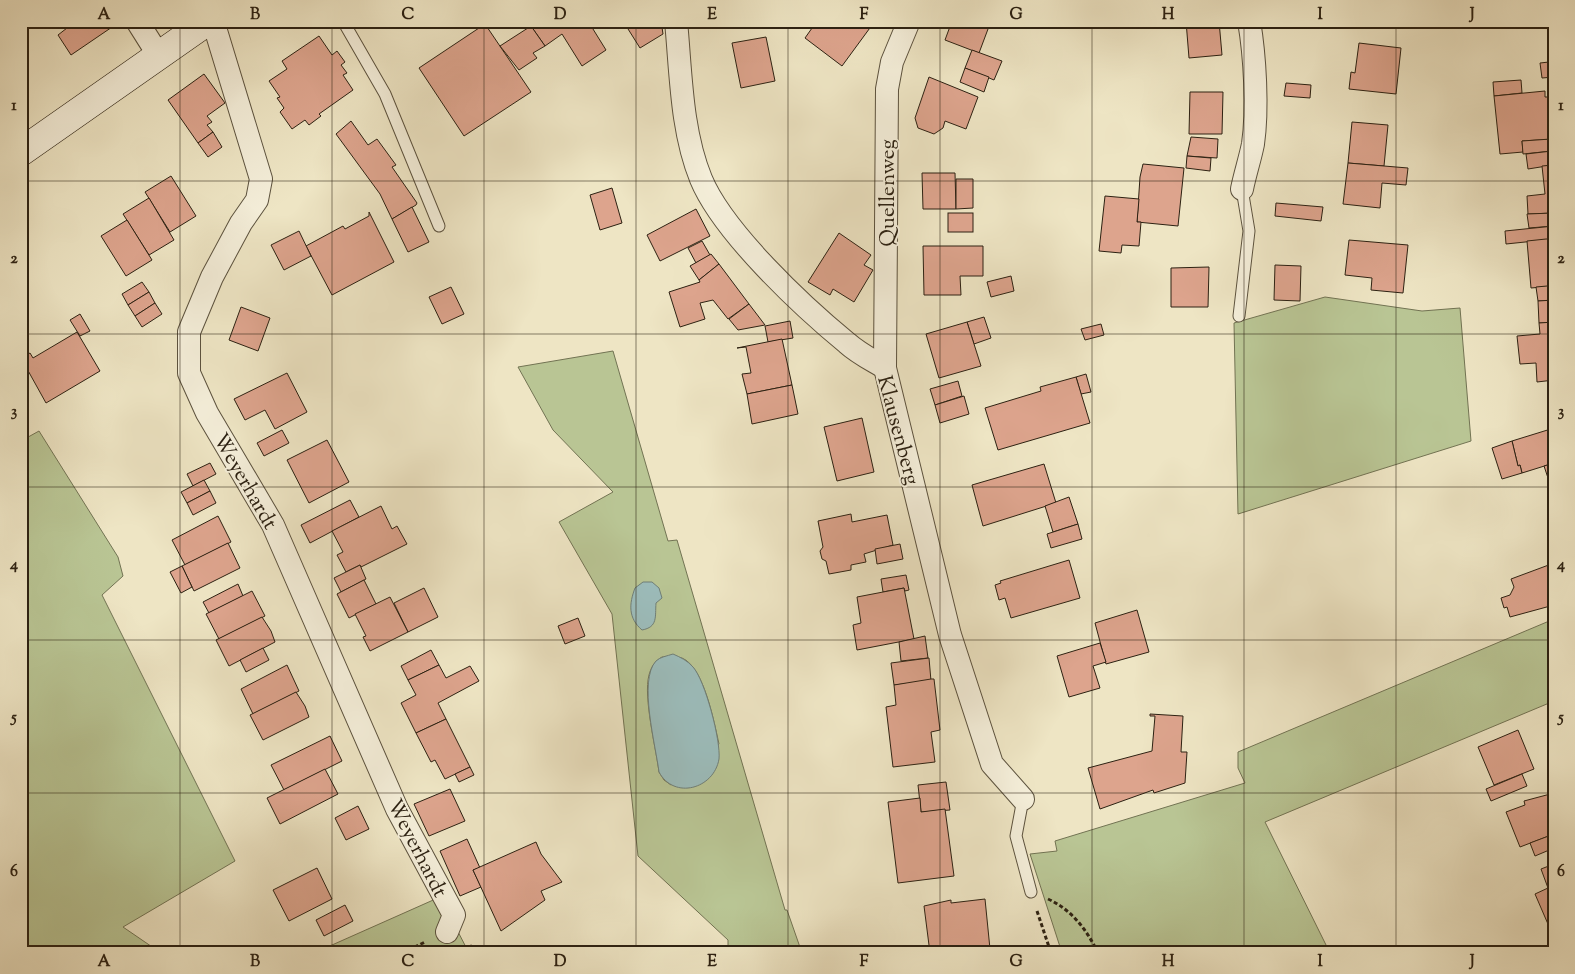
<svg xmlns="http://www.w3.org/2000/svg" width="1575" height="974" viewBox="0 0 1575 974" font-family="'Sorts Mill Goudy',serif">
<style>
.green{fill:#b9c594;stroke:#727353;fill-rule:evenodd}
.water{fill:#9cbdbc;stroke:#6f7f78}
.building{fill:#dda48d;stroke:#2c2112}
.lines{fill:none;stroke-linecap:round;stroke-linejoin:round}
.service-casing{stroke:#5c523e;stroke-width:13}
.minor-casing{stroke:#5c523e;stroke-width:24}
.secondary-casing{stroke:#2c2112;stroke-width:29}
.path{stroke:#2c2112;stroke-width:3;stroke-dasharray:4 2.5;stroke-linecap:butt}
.service{stroke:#f4eed9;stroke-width:11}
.minor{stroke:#f4eed9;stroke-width:22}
.secondary{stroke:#f4eed9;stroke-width:28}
.grid{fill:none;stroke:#2c2112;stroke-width:1;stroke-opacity:0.55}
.labels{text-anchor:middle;stroke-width:4;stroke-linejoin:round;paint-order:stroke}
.street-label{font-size:21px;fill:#2c2112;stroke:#f4eed9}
.neatline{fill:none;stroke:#2c2112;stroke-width:2}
.grid-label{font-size:16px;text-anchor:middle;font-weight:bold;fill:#2c2112}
</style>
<rect width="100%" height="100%" fill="#eee5c4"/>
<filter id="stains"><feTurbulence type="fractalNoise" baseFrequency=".004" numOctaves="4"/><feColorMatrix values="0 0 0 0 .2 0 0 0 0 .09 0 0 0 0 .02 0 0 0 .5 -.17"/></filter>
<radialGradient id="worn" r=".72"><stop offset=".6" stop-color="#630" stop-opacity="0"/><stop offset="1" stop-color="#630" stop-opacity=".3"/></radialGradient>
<g class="green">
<path d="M1325 297 1422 311 1460 308 1471 441 1238 514 1234 323Z"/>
<path d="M613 351 668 541 677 540 785 910H787L802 953H722L728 950V940L638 856 612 614 559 522 613 492 553 430 518 367ZM662 657C668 657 677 656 682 658 704 667 714 722 719 744L671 785 664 780 659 772C656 748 643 697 649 675 651 667 655 661 662 657Z"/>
<path d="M39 431 118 557 123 576 102 595 235 861 123 927 161 953H21V441Z"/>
<path d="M1554 619V701L1265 822 1330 953H1062L1030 854 1057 851 1055 841 1245 783 1238 768V752Z"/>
<path d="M440 897 469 953H314Z"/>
</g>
<g class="water">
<path d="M643 582H652L659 588 662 598 656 603C655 617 658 627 642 630 628 618 629 604 635 588Z"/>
<path d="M673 654C680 657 688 661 693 667 705 680 721 741 719 759 714 789 674 800 659 772 656 747 638 680 656 661 660 657 667 656 673 654Z"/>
</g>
<g class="building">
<path d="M63 21H117L118 23 71 55 58 35 67 28Z"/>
<path d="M538 21H588L606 50 582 66 562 34 545 46 531 26Z"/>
<path d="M623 21H661L663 34 640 48Z"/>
<path d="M817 21H875L842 66 805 38Z"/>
<path d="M952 21H991L979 53 945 40Z"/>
<path d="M1186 21H1219L1222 55 1189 58Z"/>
<path d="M485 24 531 92 464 136 419 68Z"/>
<path d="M531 26 545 46 533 53 537 58 519 70 500 46Z"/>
<path d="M319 36 332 55 337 51 345 62 341 65 347 73 343 75 353 90 319 114 321 116 309 125 305 120 292 129 280 112 284 108 277 98 280 97 269 81 287 69 282 61Z"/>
<path d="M766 37 775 81 741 88 732 43Z"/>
<path d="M1548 42H1554V63H1549Z"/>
<path d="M1359 43 1401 48 1396 94 1349 89 1351 72 1355 73Z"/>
<path d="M972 50 1002 61 994 80 965 68Z"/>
<path d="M1549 62 1554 63V77L1542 78 1540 63Z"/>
<path d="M965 68 989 77 984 92 960 82Z"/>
<path d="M204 74 225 103 207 116 212 122 207 125 213 132 198 143 168 100Z"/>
<path d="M929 77 978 97 966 129 945 121 943 128 934 134 918 128 915 118Z"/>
<path d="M1521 80 1522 93 1494 96 1493 82Z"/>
<path d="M1286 83 1311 85 1310 98 1284 96Z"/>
<path d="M1545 91V97H1554V139L1522 141 1523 152 1500 154 1494 96Z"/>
<path d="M1190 92H1223L1222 134H1189Z"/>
<path d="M351 121 368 145 377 139 396 165 392 167 417 203 416 205 392 219 380 194 336 134Z"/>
<path d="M1352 122 1388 125 1384 166 1348 163Z"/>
<path d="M213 132 222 147 208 157 198 143Z"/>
<path d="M1191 137 1218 139 1217 158 1187 156Z"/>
<path d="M1551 139 1552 151 1523 154 1522 141Z"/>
<path d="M1552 151 1553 165 1528 169 1526 154Z"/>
<path d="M1187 156 1211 158 1210 171 1186 168Z"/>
<path d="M1348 163 1408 168 1406 185 1382 183 1380 208 1343 204Z"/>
<path d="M1143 164 1184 168 1178 226 1137 222 1140 177Z"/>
<path d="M1553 165 1554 213 1528 214 1527 196 1545 194 1542 166Z"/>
<path d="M922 173H955L956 209H923Z"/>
<path d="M171 176 196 216 170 232 145 192Z"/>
<path d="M956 179H973V208L956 209Z"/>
<path d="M612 188 622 223 600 230 590 195Z"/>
<path d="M1105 196 1139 199 1137 222H1141L1139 246 1122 245 1121 253 1099 251Z"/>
<path d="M149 198 174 240 149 255 123 214Z"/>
<path d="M1276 203 1323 207 1321 221 1275 216Z"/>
<path d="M412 207 429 242 408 252 392 219Z"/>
<path d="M696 209 710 236 660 261 647 235Z"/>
<path d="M369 212 394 262 332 295 306 246 343 226 345 229 369 216Z"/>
<rect x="948" y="213" width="25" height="19"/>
<path d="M1553 213 1554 226 1529 228 1527 214Z"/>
<path d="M127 220 152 260 126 276 101 236Z"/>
<path d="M1554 226V239L1506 244 1505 231Z"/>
<path d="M299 231 311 256 284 270 271 245Z"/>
<path d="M839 233 871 255 864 265 873 270 854 302 833 289 830 295 808 282Z"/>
<path d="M1546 239H1554V286L1531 288 1527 241Z"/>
<path d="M1349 240 1408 245 1403 293 1371 290 1372 278 1345 275Z"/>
<path d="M702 241 710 255 696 263 688 248Z"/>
<path d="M923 246H983V276H960L961 295H924Z"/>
<path d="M711 254 719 264 699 280 690 266Z"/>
<path d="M719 264 749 304 728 319 713 300 700 303 705 319 680 327 669 292 700 282 699 280Z"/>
<path d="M1275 265 1301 266 1300 301 1274 300Z"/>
<path d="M1209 267 1208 307H1171V268Z"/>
<path d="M1011 276 1014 291 991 297 987 282Z"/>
<path d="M142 282 149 292 128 305 122 294Z"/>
<path d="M1547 286H1554V300L1538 301 1536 287Z"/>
<path d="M451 287 464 314 442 324 429 297Z"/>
<path d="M149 292 155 303 135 316 128 305Z"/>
<path d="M1554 300V322L1539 323 1538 301Z"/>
<path d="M155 303 162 314 142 327 135 316Z"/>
<path d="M749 304 765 325 738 330 729 319Z"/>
<path d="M241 307 270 318 258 351 229 340Z"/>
<path d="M80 314 90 331 80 336 70 320Z"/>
<path d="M984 317 991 338 974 344 967 322Z"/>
<path d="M790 321 793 338 768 342 765 326Z"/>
<path d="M967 322 981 366 939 378 926 334Z"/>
<path d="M1554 322V380L1537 382 1536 363 1520 364 1517 336 1540 334 1539 323Z"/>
<path d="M1101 324 1104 335 1085 340 1081 329Z"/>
<path d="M77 332 100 371 46 403 21 358 30 353 33 358Z"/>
<path d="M782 339 792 385 747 394 742 374 751 373 746 347 737 348Z"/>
<path d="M287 373 307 412 275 429 265 410 245 420 234 399Z"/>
<path d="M1086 374 1091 392 1081 394 1076 377Z"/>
<path d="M1076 377 1090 423 998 450 985 408 1041 391 1040 387Z"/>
<path d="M958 381 962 396 935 405 930 389Z"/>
<path d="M792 385 798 414 752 424 747 394Z"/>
<path d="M964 396 969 414 940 423 935 405Z"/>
<path d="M862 418 874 472 837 481 824 427Z"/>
<path d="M1554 428V463L1522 473 1520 465 1518 466 1512 441Z"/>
<path d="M282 430 289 443 264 456 257 443Z"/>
<path d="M327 440 349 482 309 503 287 460Z"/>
<path d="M1512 441 1518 466 1520 465 1522 473 1502 479 1492 448Z"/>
<path d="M210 463 216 474 193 486 187 474Z"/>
<path d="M1554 463V476L1548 478 1544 466Z"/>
<path d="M1044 464 1056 503 983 526 972 485Z"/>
<path d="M204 480 210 491 187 503 181 492Z"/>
<path d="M210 491 216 503 193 515 187 503Z"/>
<path d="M1069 497 1078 524 1053 532 1045 506Z"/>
<path d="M350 500 359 517 310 543 301 525Z"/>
<path d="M381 506 392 529 397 526 407 544 361 567 360 565 346 572 337 555 343 552 332 531Z"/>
<path d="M851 514 852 522 887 515 893 545 864 554 866 562 851 565V570L829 574 826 561 822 559 820 551 823 547 818 521Z"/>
<path d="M218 516 231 542 185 565 172 540Z"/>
<path d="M1078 524 1082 539 1051 548 1047 534Z"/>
<path d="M228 543 240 568 194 591 182 566Z"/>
<path d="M900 544 903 559 877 564 875 549Z"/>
<path d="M1069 560 1080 598 1011 618 1005 598 999 600 995 585 1001 583 1000 581Z"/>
<path d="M1554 563V605L1510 617 1507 607 1504 608 1501 598 1510 595 1514 587 1511 579Z"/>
<path d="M360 565 366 579 341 592 334 578Z"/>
<path d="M182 566 192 587 181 593 170 572Z"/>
<path d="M906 575 909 590 905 591 904 588 883 592 881 579Z"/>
<path d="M364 580 376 604 349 618 337 594Z"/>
<path d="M238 584 243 596 209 613 203 602Z"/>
<path d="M424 588 438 617 408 632 394 603Z"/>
<path d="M904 588 914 639 857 650 853 625 861 623 857 597Z"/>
<path d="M252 591 265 616 219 639 206 614Z"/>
<path d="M390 597 408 632 370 651 363 637 366 636 355 614Z"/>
<path d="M1137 610 1149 652 1106 664 1095 623Z"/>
<path d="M262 617 271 631 275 642 229 666 216 640Z"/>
<path d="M578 618 585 636 565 644 558 626Z"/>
<path d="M925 636 928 658 901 661 899 642Z"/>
<path d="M1100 643 1106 662 1093 666 1100 688 1069 697 1057 656Z"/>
<path d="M263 648 269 660 246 672 240 660Z"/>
<path d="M431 650 439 665 408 680 401 666Z"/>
<path d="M929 658 931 681 894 685 891 663Z"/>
<path d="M287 665 299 691 253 714 241 689Z"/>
<path d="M439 665 446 678 470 666 479 681 438 703 446 719 416 733 401 703 416 695 408 680Z"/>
<path d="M931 679H934L940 730 931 732 935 762 893 767 886 707 896 705 894 685Z"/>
<path d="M296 692 305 706 309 717 263 740 250 715Z"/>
<path d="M1150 714 1183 716 1181 752H1187L1185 783 1154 793 1153 790 1100 809 1088 768 1152 751 1155 716H1150Z"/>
<path d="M446 719 470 767 445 779 435 760 431 762 416 733Z"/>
<path d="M1518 730 1534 769 1494 785 1478 747Z"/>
<path d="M330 736 342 761 284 790 271 765Z"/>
<path d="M470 767 474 775 459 782 455 774Z"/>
<path d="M325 769 338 794 280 824 267 798Z"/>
<path d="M1522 774 1527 786 1491 801 1486 789Z"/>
<path d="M946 782 950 810 921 812 918 785Z"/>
<path d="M450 789 465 821 429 836 414 804Z"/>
<path d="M1554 793V834L1520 847 1506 812 1525 805 1524 801Z"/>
<path d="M920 798 921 812 945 809 954 876 898 883 888 802Z"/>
<path d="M358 806 369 829 346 840 335 818Z"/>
<path d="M1554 834V848L1535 856 1530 843Z"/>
<path d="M467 839 480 868 473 870 481 887 460 896 440 851Z"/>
<path d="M536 842 541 854 562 882 541 891 545 900 501 931 473 870Z"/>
<path d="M1554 864V938L1535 894 1548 888 1541 869Z"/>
<path d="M317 868 332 899 289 921 273 890Z"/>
<path d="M985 899 990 949 930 953 924 906 951 900V903Z"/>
<path d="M345 905 353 921 324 936 316 920Z"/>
</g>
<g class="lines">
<g class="service-casing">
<g id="service">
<path d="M343 21 385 94 439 226"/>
<path d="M1239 316 1249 231 1242 189"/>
<path d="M1023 799 1016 836 1031 892"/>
</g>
</g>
<g class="minor-casing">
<g id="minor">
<path d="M137 21 159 56"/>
<path d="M213 21 261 179 257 200 241 223 212 277 189 332V373L207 413 273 525 397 809 454 915 447 932"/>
<path d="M676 21C681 73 681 130 701 179 723 232 802 306 847 343 858 353 872 360 885 368"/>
<path d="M909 21 892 62 887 89 885 368 950 635 992 764 1023 799"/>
<path d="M1242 189C1245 174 1250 159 1253 144 1258 109 1255 56 1249 21"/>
</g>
</g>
<g class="secondary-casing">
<path id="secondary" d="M21 152 208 21"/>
</g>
<g class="path">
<path d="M1048 899C1072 910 1087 930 1098 953"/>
<path d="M1037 911 1051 953"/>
<path d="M470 945 473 953"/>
<path d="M403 953 425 942"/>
</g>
<use href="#service" class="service"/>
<use href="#minor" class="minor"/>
<use href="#secondary" class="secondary"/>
</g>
<path class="grid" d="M180 21V953M332 21V953M484 21V953M636 21V953M788 21V953M940 21V953M1092 21V953M1244 21V953M1396 21V953M21 181H1554M21 334H1554M21 487H1554M21 640H1554M21 793H1554"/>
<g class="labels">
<g class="street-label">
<text transform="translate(887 193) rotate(-90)" y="7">Quellenweg</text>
<text transform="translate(899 430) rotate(75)" y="7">Klausenberg</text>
<text transform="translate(246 481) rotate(60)" y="7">Weyerhardt</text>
<text transform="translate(418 848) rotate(63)" y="7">Weyerhardt</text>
</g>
</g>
<rect width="1575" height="974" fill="none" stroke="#eee5c4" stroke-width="55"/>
<rect x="28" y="28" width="1520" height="918" class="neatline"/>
<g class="grid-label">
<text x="104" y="19">A</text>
<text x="255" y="19">B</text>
<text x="408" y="19">C</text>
<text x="560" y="19">D</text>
<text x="712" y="19">E</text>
<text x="864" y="19">F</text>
<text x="1016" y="19">G</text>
<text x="1168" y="19">H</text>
<text x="1320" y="19">I</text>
<text x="1472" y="19">J</text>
<text x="14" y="110">1</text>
<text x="1561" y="110">1</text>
<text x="14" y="263">2</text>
<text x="1561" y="263">2</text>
<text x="14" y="416">3</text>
<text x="1561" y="416">3</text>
<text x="14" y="569">4</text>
<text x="1561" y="569">4</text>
<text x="14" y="722">5</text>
<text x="1561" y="722">5</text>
<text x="14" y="876">6</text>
<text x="1561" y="876">6</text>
<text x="104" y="966">A</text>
<text x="255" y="966">B</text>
<text x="408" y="966">C</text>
<text x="560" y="966">D</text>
<text x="712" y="966">E</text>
<text x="864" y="966">F</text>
<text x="1016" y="966">G</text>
<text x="1168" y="966">H</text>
<text x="1320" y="966">I</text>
<text x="1472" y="966">J</text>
</g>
<rect width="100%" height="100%" filter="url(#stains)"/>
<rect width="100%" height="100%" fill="url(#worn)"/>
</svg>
